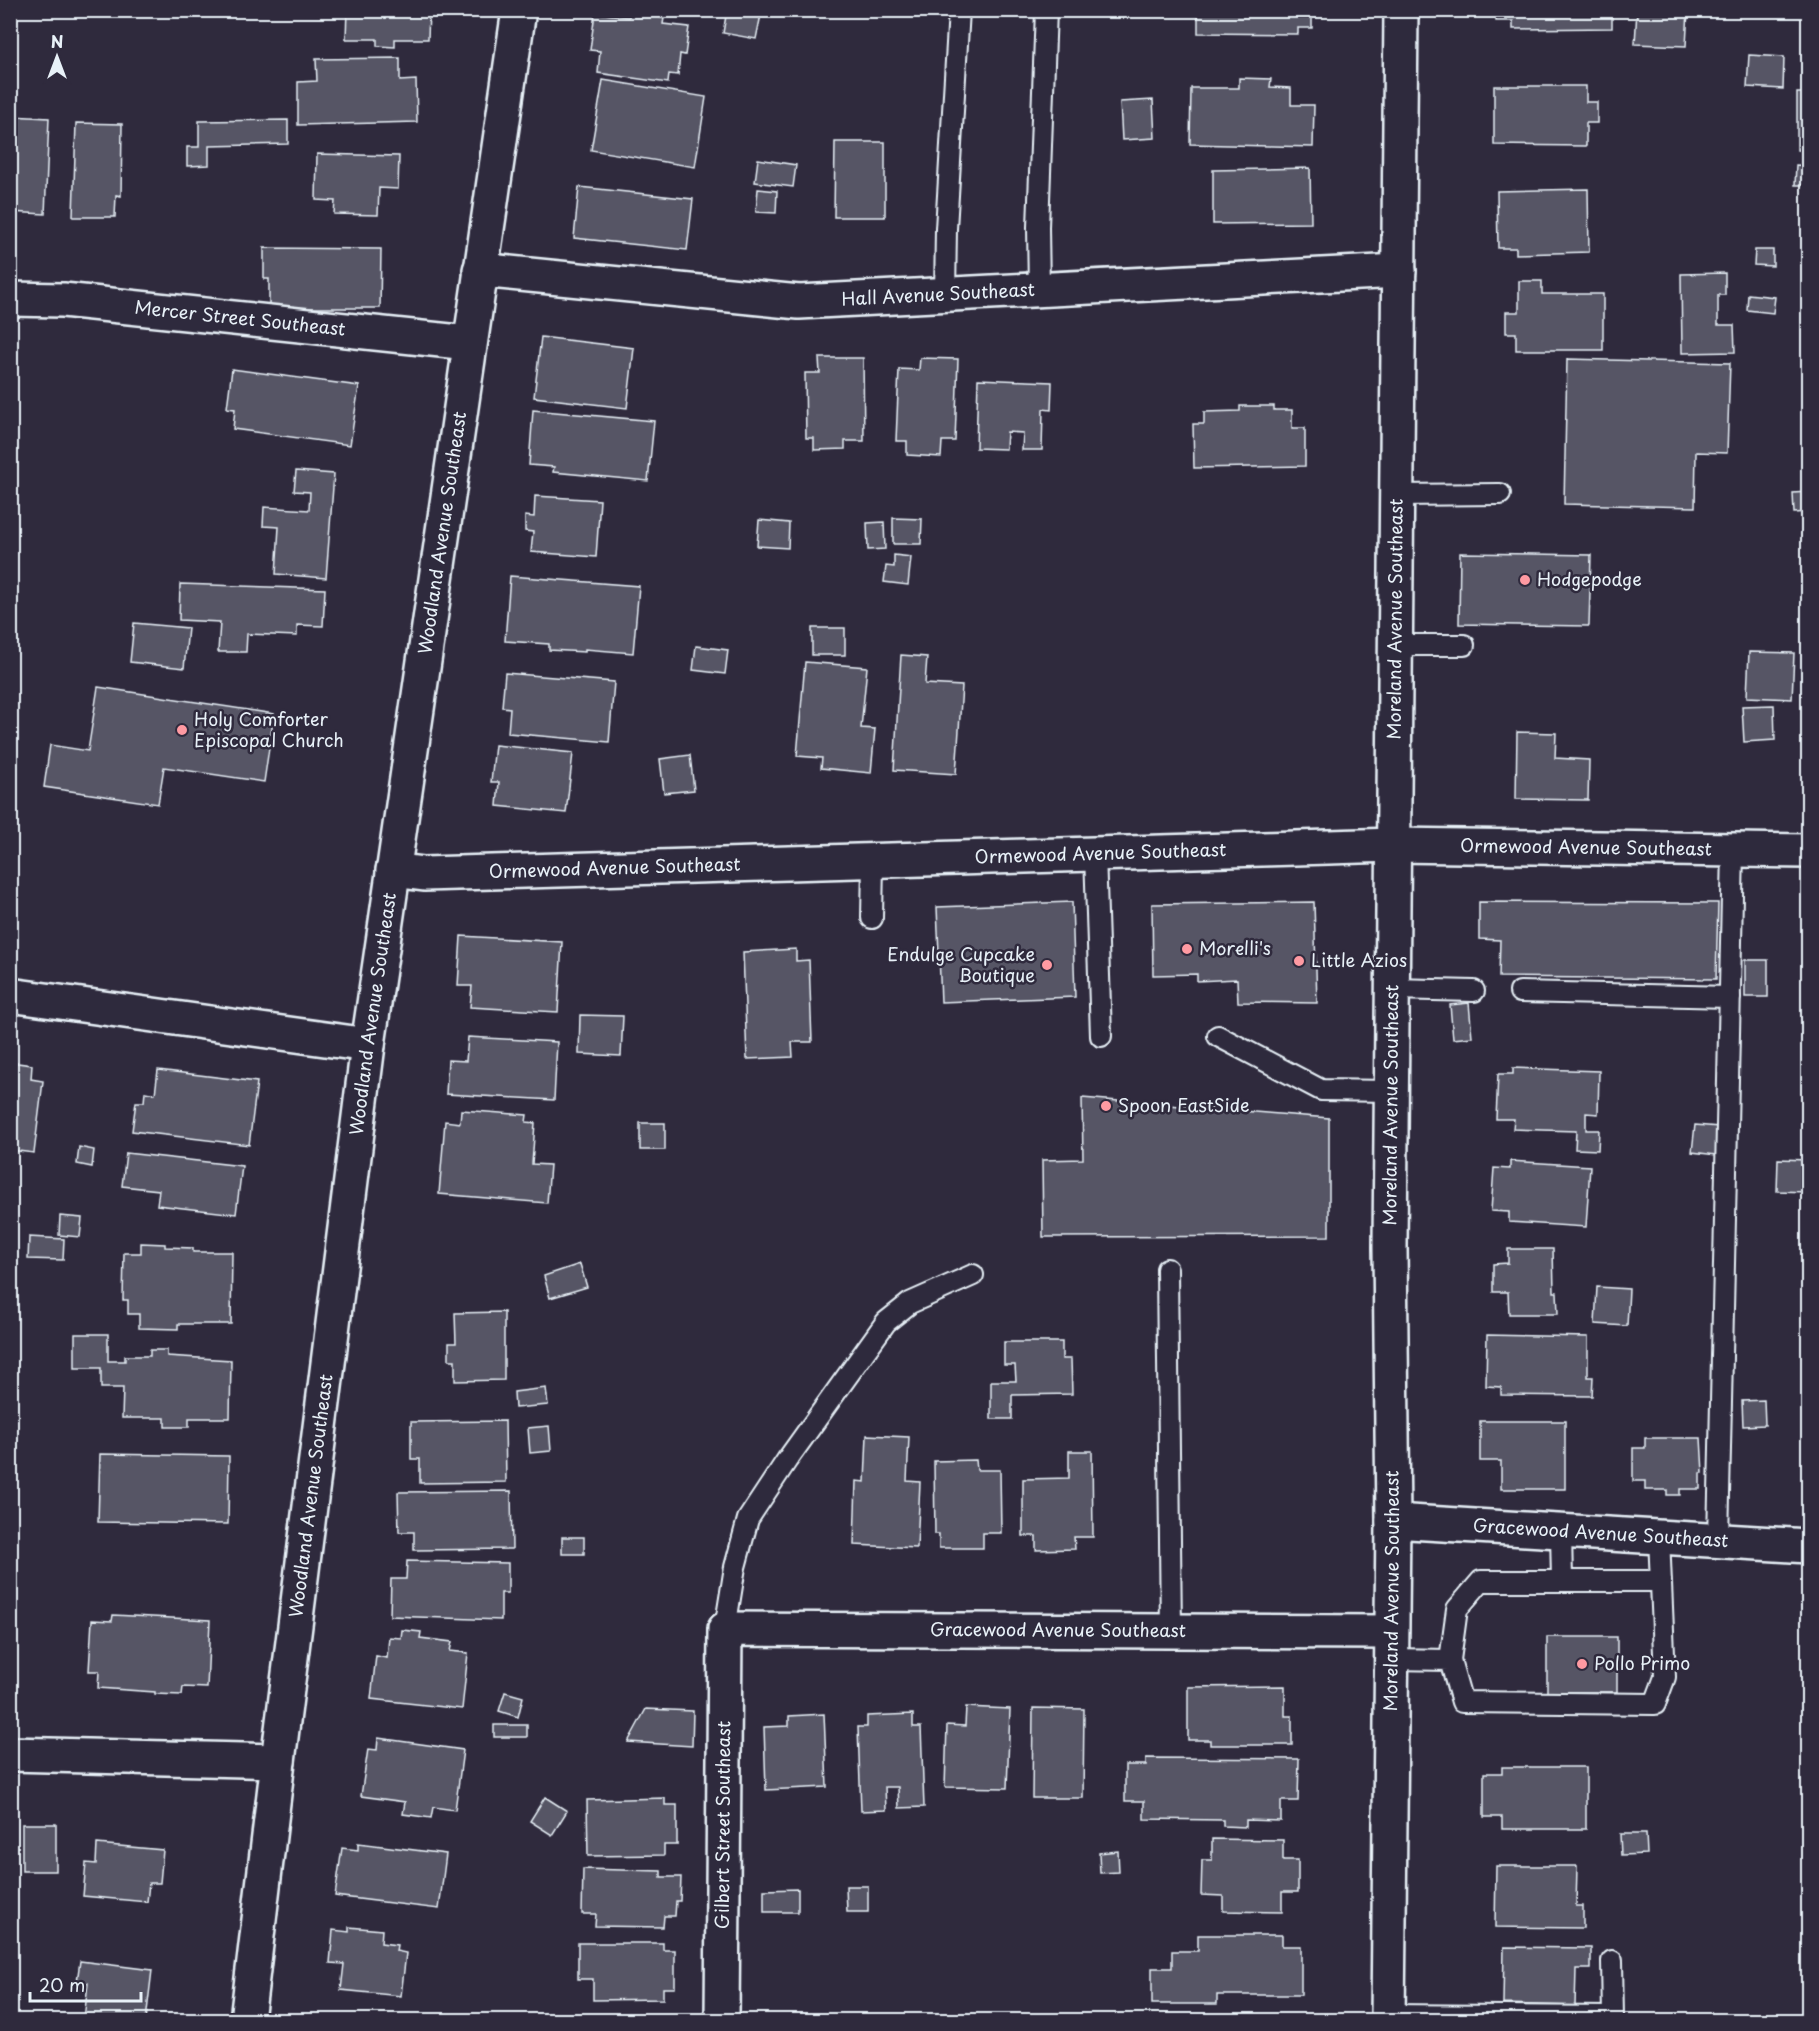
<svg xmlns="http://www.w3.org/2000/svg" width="1819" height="2031" viewBox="0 0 1819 2031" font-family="'Playpen Sans',sans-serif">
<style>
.building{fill:#575565;stroke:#e8f1f8;stroke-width:1.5}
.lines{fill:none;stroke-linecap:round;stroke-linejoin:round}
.lane-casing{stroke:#e8f1f8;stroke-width:24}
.street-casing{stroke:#e8f1f8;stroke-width:38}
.secondary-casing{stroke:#e8f1f8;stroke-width:38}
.highway-casing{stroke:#e8f1f8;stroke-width:38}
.lane{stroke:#2f2a3d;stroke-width:20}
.street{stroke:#2f2a3d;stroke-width:33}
.secondary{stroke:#2f2a3d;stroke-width:33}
.highway{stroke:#2f2a3d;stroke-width:33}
.poi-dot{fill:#ff9aa2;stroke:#2f2a3d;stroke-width:2}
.labels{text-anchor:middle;stroke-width:5;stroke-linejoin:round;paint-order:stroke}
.street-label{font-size:18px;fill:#e8f1f8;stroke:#2f2a3d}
.poi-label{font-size:18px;fill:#e8f1f8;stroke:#2f2a3d;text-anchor:start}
</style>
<rect width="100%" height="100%" fill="#2f2a3d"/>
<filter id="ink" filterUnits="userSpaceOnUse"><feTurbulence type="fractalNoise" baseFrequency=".0167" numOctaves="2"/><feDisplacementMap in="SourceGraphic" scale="12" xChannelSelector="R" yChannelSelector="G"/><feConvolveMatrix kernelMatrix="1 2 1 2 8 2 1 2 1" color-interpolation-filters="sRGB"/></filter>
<g filter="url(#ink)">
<g class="building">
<path d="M347 10H429L428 39H395V47L377 46V39H346Z"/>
<path d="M727 10 744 12 745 10H762L756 39 723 33Z"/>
<path d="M1198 10H1312V28H1298V34L1198 33Z"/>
<path d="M1496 10H1612V28L1513 29V21H1496Z"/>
<path d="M1637 10H1688L1686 46 1635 44Z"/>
<path d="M595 13 629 17 630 13 664 18 663 24 689 27 685 55 680 54 678 75 669 74 668 83 598 73 600 51 590 50Z"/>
<path d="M1749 55 1784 57 1783 89 1747 87Z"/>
<path d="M400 58V81L416 80 417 122 298 125V82L317 81 316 59Z"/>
<path d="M1239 78 1271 79 1270 87 1291 88V105H1314L1313 147 1190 144 1191 88H1239Z"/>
<path d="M603 80 706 97 695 167 591 150Z"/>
<path d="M1494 86H1586V102H1597V123H1586V146L1494 145Z"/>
<rect x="1797" y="93" width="11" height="57"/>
<path d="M1153 100 1155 138 1122 140 1120 102Z"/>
<path d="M10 116 49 118 45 214 10 212Z"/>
<path d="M288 120V144L209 146V165L187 166V147H199V121Z"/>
<path d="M76 123 122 124 121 196 116 195 115 217H73Z"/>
<path d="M835 142H885V217H834Z"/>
<path d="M317 154 399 156 398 189 379 188 378 215 334 214 335 201 316 200Z"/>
<path d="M758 159 796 165 793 187 755 182Z"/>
<path d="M1796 165 1808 166V185H1795Z"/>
<path d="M1310 168 1311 223 1213 224V170Z"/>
<path d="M579 187 693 199 687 250 574 238Z"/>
<path d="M758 189 777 191 776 213 756 212Z"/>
<path d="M1588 189 1589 252 1516 254V248H1498L1497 191Z"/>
<path d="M264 248 381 249 380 308H269V279H264Z"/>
<path d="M1755 250H1773V266L1754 265Z"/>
<path d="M1725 273V295H1718V325H1734L1735 352 1682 353 1681 274Z"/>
<path d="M1519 281H1542V294H1603V350H1516V333H1506V312H1519Z"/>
<path d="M1748 294 1775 297 1773 313 1747 310Z"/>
<path d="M541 337 634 348 627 408 534 397Z"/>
<path d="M819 358H863L864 441H845V449L814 450V438H806L805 373H820Z"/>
<path d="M920 358 958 359 955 441H942L941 457 907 455V441H896L899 369 919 370Z"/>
<path d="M1567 359 1730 363 1727 453 1696 452 1695 507 1564 504Z"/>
<path d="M232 369 359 386 350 445 233 429 235 409 227 408Z"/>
<path d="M978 379 1052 382 1051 410 1043 409 1042 450H1022L1023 433 1007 432 1006 449 976 448Z"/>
<path d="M1240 406H1274V410H1292V428H1305V466L1194 468 1193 424H1204V412L1240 411Z"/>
<path d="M533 410 654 421 648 481 553 472 554 467 529 465Z"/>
<path d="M296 471 334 474 326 578 276 574 279 527 263 526 264 507 309 510 310 492 294 491Z"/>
<path d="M1808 492V512L1794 513 1793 493Z"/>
<path d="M535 496 600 500 596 557 531 552 533 532 525 531V516L534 517Z"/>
<path d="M893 518 922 519 921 544H893Z"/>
<path d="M759 520 789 523 788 548 757 546Z"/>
<path d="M884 522 885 549 868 550 867 523Z"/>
<path d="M1460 553 1591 555 1589 626 1459 624Z"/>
<path d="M894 555 911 557 908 585 884 582 886 566 894 567Z"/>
<path d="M510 576 639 586 633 653 585 649V652L549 650V644L505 641Z"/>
<path d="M180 584 325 589 323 626 297 625V636L247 634 246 652H218L220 622 179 620Z"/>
<path d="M134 623 188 628 184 668 130 662Z"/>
<rect x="812" y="628" width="33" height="27"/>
<path d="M696 646 728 650 725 674 693 670Z"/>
<path d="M1749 652 1794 653 1792 699 1747 697Z"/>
<path d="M901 655 927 657 925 684 962 686 956 774 894 770Z"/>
<path d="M805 662 867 667 861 728 875 729 871 773 821 768 822 758 797 756Z"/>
<path d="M505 673 614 682 609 742 508 733 510 708 502 707Z"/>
<path d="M98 687 274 714 264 782 164 767 158 804 44 787 50 745 88 751Z"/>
<path d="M1774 705 1775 740 1744 742 1742 706Z"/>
<path d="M1517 732 1556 733 1555 758 1589 760 1588 800 1516 799Z"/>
<path d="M495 745 573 753 566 813 497 806 499 782H491Z"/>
<path d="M690 755 694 790 664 793 660 759Z"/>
<path d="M1072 902 1075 997 941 1002 937 907Z"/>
<path d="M1314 902 1317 1003 1238 1002 1237 979 1197 981V974L1153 975 1152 904Z"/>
<path d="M1479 902 1718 903 1716 979 1499 977 1500 940 1479 939Z"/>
<path d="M461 936 562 942 558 1012 470 1007 472 986H458Z"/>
<path d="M796 949V961L809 960 812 1042H792L793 1057 747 1059 743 952Z"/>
<rect x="1745" y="960" width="23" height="37"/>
<path d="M1469 1003 1472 1037 1453 1039 1450 1005Z"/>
<path d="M580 1015 623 1016 621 1056 579 1054Z"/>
<path d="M468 1037 557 1042 554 1100 446 1094 448 1060 466 1061Z"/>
<path d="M10 1062 32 1065 31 1079 43 1081 34 1153 10 1150Z"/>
<path d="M1513 1068 1599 1071 1598 1114 1586 1113V1130H1599L1598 1150 1575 1149 1576 1131 1513 1129 1514 1119H1496L1498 1074H1513Z"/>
<path d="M158 1070 257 1082 249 1145 132 1131 136 1102H144L145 1092 155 1094Z"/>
<path d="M1082 1098 1329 1118V1236L1043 1237 1042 1160 1083 1159Z"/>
<path d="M461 1110 527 1115 526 1122 535 1123 532 1164 550 1165 547 1203 439 1194 445 1121 460 1123Z"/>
<rect x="640" y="1123" width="25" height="27"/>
<path d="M1695 1125 1719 1127 1716 1155 1692 1152Z"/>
<path d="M79 1147 94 1150 92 1167 77 1164Z"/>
<path d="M126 1153 242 1166 236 1214 157 1205 159 1190 122 1186Z"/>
<path d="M1778 1159 1808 1160V1192L1777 1191Z"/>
<path d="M1510 1161 1590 1166 1586 1227 1509 1222V1212L1491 1211 1494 1168 1510 1169Z"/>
<path d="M60 1216 82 1218 80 1237 59 1235Z"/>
<path d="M29 1237 64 1239 63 1260 28 1259Z"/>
<path d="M141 1243 165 1244V1247L193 1248V1252H232L231 1324H178V1329L139 1328V1314H128V1300H123L124 1253H141Z"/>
<path d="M1508 1249H1553L1554 1292H1557L1558 1314H1509L1508 1292H1493V1264L1508 1263Z"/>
<path d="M580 1264 587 1287 550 1298 544 1276Z"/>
<path d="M1597 1287 1629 1289 1627 1326 1595 1324Z"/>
<path d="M504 1312V1380L455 1381V1360H449V1343H456L455 1313Z"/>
<path d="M75 1334H108V1361H125V1356H150V1350H167V1356L231 1360 230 1418H189V1427H165V1418H122L123 1388H101V1368H75Z"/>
<path d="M1487 1335 1588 1337V1377H1593L1592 1396 1501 1395V1387L1486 1386Z"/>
<path d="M1004 1342H1062V1359H1071L1072 1394 1012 1395V1419H991V1381H1016L1015 1365H1004Z"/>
<path d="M546 1388 548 1405 515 1408 514 1392Z"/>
<path d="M1764 1400 1765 1425 1743 1426 1742 1401Z"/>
<path d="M505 1421 506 1482 420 1483V1459H411V1422Z"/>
<path d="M1480 1421H1565V1489H1501V1461H1480Z"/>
<path d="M549 1426 551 1451 530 1453 528 1428Z"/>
<path d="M867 1435 909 1437 907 1481 920 1482 917 1548 854 1545 856 1481 865 1482Z"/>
<path d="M1645 1438H1701L1703 1473H1700V1489H1680V1495H1667V1490H1645V1481H1633V1448H1645Z"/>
<path d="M1069 1451H1092L1093 1537H1074L1075 1549 1036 1550V1536H1023V1479L1069 1478Z"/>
<path d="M100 1454 229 1456 228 1524 98 1522Z"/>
<path d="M976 1460 977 1470H1000L1001 1533H983V1548H939V1534H935L934 1461Z"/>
<path d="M511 1491 512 1549 414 1550V1532H399L398 1492Z"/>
<rect x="562" y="1537" width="22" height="17"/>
<path d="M407 1561 508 1563V1593H501V1620L390 1616 391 1579H406Z"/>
<path d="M113 1615 210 1620 207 1688 183 1687 182 1695 155 1694V1692L98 1688 99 1671H89L92 1620 112 1621Z"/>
<path d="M402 1630 421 1632 420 1638 452 1642 450 1651 468 1653 462 1709 371 1699 376 1656 387 1658 389 1637 401 1638Z"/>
<rect x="1547" y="1637" width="70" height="55"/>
<path d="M1285 1686V1716H1292V1745H1210V1740H1188V1687Z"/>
<path d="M505 1692 523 1697 518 1717 499 1711Z"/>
<path d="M966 1707 1010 1709 1007 1788 945 1787 947 1725 965 1726Z"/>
<path d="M1033 1708 1084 1709 1083 1798H1032Z"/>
<path d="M646 1709 693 1711 692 1746 628 1742Z"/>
<path d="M824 1714 827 1787 766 1790 764 1727 789 1726V1716Z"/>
<path d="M913 1714V1727H921L924 1807 899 1808 898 1787H885L886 1810 861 1811 858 1727H867V1716Z"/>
<rect x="494" y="1725" width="33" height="12"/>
<path d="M378 1738 463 1750 455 1810 433 1807 431 1818 403 1814 405 1802 361 1796 368 1749 377 1750Z"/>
<path d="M1146 1758 1299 1759 1298 1801H1281V1821L1246 1820V1827L1223 1826V1820L1144 1819V1801H1125V1765H1146Z"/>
<path d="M1502 1767H1586V1829H1502V1817H1484V1773H1502Z"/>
<path d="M545 1797 567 1811 552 1835 530 1821Z"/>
<path d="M665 1798V1805H677V1845H664V1855L588 1856 587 1800Z"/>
<rect x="22" y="1824" width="34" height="47"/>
<path d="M1620 1834H1646L1647 1854 1621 1855Z"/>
<path d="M1212 1839 1283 1840V1860H1298V1892H1282V1912L1223 1911V1896L1201 1895 1202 1860H1212Z"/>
<path d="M358 1843 446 1854 439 1909 335 1896 342 1848 358 1850Z"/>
<path d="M97 1844 163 1850 160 1883H149L147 1902 83 1896 86 1863 96 1864Z"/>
<path d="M1118 1851 1119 1872 1100 1873 1099 1853Z"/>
<path d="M1496 1866H1577L1576 1906H1583V1928L1495 1927Z"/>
<path d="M583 1869 661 1871V1877H681L680 1901H676L675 1916H664L663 1927 595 1926 596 1914H582Z"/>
<path d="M846 1886H868V1912H847Z"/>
<path d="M798 1889V1912H764V1890Z"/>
<path d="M349 1927 382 1930 381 1943 397 1945 396 1951 406 1953 401 1996 341 1990 344 1964 330 1963 333 1930 349 1932Z"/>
<path d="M1198 1935H1282V1946H1301V1995H1217V2004H1152V1968H1172V1951H1198Z"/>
<path d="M578 1943H663V1950H675V1988H663V1999L593 2000V1979H578Z"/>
<path d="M1504 1947 1591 1948V1969H1576L1575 2006 1503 2004Z"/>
<path d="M80 1961 152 1970 146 2020H84L88 1983 77 1982Z"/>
</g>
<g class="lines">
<g class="lane-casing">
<g id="lane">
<path d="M1039 290 1038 227 1046 10"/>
<path d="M945 295 946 229 959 10"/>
<path d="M1397 495 1500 494"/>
<path d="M1396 645H1464"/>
<path d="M1095 853 1101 1036"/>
<path d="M872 918 873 861"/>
<path d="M1393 989 1474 991"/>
<path d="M1520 992 1730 997"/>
<path d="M1218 1036 1321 1090 1391 1091"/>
<path d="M1167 1269 1171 1631"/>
<path d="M1561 1532 1562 1581H1660"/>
<path d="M1718 1540 1733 850"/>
<path d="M725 1629 735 1567 748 1519 787 1460 886 1322 910 1303 973 1275"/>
<path d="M1391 1659 1450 1660 1462 1702 1655 1704 1665 1677 1659 1537"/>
<path d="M1450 1660 1457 1609 1481 1581H1562"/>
<path d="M1388 2015 1613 2017 1612 1961"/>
</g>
</g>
<g class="street-casing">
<g id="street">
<path id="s1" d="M480 270 799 302 1399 271"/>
<path id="s2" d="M10 299 63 300 469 343"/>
<path id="s3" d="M393 870 424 874 1394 845"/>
<path d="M10 995 368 1045"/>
<path id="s4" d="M1393 1521 1808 1546"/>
<path d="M10 1754 278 1761"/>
<path id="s5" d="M247 2020 278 1761 368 1045 519 10"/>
<path id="s6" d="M722 2020 725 1629 1391 1632"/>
</g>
</g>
<g class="secondary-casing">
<g id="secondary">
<path id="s7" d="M1394 845 1808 851"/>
</g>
</g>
<g class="highway-casing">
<g id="highway">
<path id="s8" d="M1388 2020 1393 1521 1390 1247 1401 10"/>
</g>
</g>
<use href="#lane" class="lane"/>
<use href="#street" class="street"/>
<use href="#secondary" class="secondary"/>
<use href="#highway" class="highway"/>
</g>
</g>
<g class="poi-dot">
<circle cx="1525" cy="580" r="6"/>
<circle cx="182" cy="730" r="6"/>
<circle cx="1187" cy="949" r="6"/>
<circle cx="1299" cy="961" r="6"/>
<circle cx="1047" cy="965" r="6"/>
<circle cx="1106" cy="1106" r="6"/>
<circle cx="1582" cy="1664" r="6"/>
</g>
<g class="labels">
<g class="street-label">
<text dy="6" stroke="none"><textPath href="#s1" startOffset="460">Hall Avenue Southeast</textPath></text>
<text dy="6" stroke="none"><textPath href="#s2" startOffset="231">Mercer Street Southeast</textPath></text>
<text dy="6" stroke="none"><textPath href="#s5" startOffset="1500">Woodland Avenue Southeast</textPath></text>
<text dy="6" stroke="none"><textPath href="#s8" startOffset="1401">Moreland Avenue Southeast</textPath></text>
<text dy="6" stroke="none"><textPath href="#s7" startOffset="192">Ormewood Avenue Southeast</textPath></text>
<text dy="6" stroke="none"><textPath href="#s3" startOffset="708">Ormewood Avenue Southeast</textPath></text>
<text dy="6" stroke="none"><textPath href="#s3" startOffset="222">Ormewood Avenue Southeast</textPath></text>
<text dy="6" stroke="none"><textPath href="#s5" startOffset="1014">Woodland Avenue Southeast</textPath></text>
<text dy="6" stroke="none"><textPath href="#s8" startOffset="915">Moreland Avenue Southeast</textPath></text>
<text dy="6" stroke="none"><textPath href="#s5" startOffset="528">Woodland Avenue Southeast</textPath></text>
<text dy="6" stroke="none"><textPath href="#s4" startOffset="208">Gracewood Avenue Southeast</textPath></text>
<text dy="6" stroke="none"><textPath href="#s8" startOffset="429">Moreland Avenue Southeast</textPath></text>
<text dy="6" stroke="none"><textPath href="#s6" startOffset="724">Gracewood Avenue Southeast</textPath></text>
<text dy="6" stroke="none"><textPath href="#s6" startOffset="195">Gilbert Street Southeast</textPath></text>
</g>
<g class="poi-label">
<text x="1537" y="586">Hodgepodge</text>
<text x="194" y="726">Holy Comforter<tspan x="194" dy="21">Episcopal Church</tspan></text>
<text x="1199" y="955">Morelli's</text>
<text x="1035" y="961" text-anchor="end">Endulge Cupcake<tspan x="1035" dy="21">Boutique</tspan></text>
<text x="1311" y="967">Little Azios</text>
<text x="1118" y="1112">Spoon EastSide</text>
<text x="1594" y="1670">Pollo Primo</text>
</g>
</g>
<rect width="1819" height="2031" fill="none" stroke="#2f2a3d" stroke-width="36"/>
<rect x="18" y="18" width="1783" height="1995" fill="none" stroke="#e8f1f8" stroke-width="2" filter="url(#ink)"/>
<g transform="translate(57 57)" stroke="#2f2a3d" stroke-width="4.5" paint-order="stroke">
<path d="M0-4.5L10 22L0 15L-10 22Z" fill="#e8f1f8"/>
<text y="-9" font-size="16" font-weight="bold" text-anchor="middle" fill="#e8f1f8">N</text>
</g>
<path d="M30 1992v9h111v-9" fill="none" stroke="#e8f1f8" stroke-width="3"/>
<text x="39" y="1992" font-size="18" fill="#e8f1f8" stroke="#2f2a3d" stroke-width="4.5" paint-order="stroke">20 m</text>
</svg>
